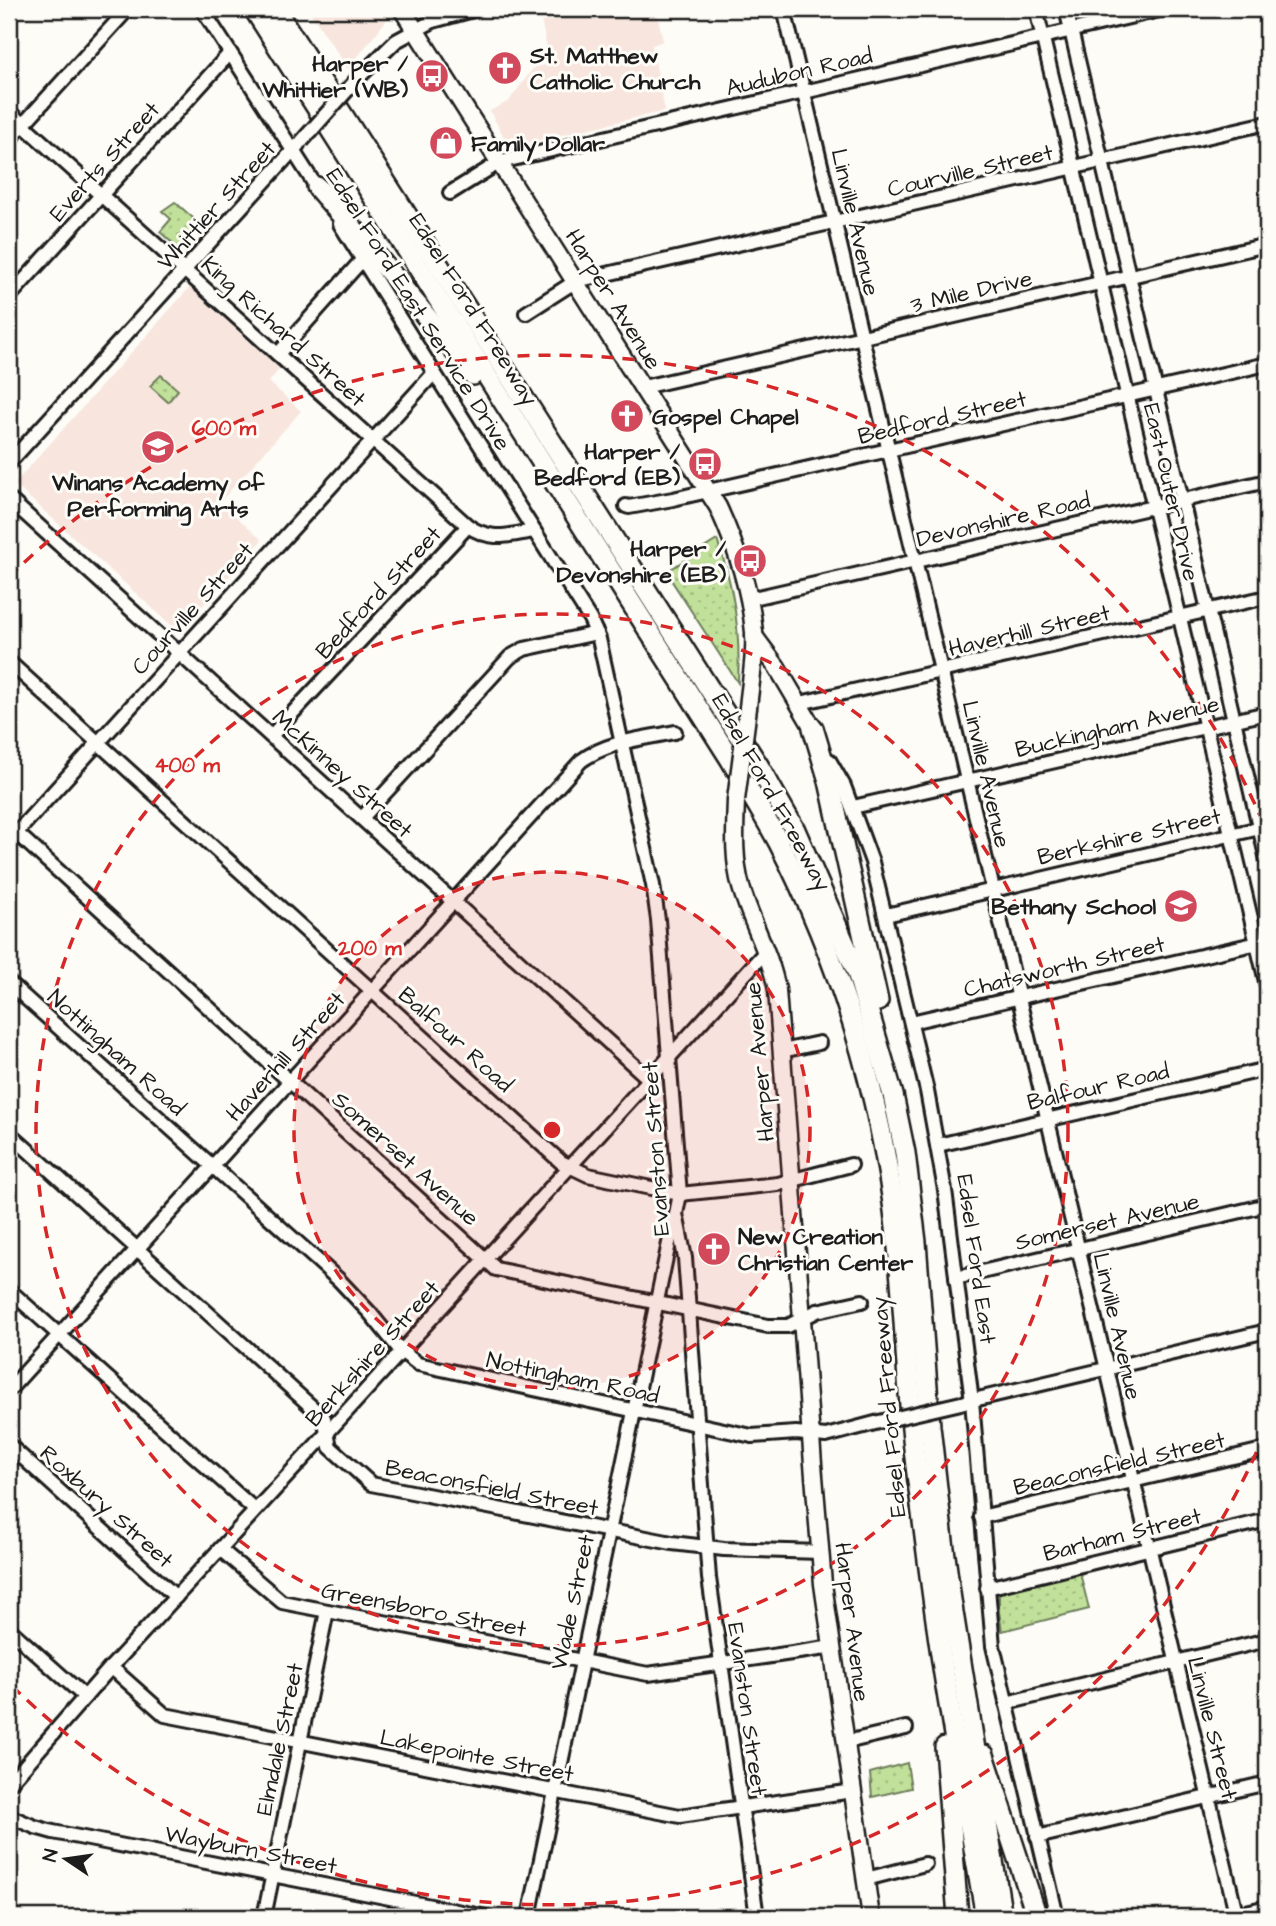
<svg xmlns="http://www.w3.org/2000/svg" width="1276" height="1926" viewBox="0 0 1276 1926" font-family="'Architects Daughter',sans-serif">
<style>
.built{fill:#f8e6de}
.green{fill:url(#green-dots);stroke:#6e7e5b;stroke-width:2}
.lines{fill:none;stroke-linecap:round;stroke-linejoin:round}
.minor-casing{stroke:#1c1c1c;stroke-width:18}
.major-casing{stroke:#1c1c1c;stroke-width:21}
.highway-casing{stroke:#1c1c1c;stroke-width:24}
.minor{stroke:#fdfcf7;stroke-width:12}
.major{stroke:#fdfcf7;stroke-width:16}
.highway{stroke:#fdfcf7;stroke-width:19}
.minor-bridge-casing{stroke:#1c1c1c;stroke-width:18;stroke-linecap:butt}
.major-bridge-casing{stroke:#1c1c1c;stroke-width:21;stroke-linecap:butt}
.minor-bridge{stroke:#fdfcf7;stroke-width:12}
.major-bridge{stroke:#fdfcf7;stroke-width:16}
.ring{fill:none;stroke:#d62828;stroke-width:3.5;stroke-dasharray:12 9}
.labels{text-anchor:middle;stroke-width:6;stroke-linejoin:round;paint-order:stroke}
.poi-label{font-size:23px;font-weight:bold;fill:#1c1c1c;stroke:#fdfcf7;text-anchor:start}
.street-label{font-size:23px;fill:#1c1c1c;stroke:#fdfcf7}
.centre{fill:#d62828;stroke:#fdfcf7;stroke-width:3.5}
.ring-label{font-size:21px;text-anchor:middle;font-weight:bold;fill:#d62828;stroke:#fdfcf7;stroke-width:6;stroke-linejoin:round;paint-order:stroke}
</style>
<defs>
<pattern id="green-dots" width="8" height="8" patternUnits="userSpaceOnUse" patternTransform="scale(1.75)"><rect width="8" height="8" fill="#c1e19a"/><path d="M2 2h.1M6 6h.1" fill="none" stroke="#a5c084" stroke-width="1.8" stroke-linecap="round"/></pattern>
</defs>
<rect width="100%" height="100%" fill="#fdfcf7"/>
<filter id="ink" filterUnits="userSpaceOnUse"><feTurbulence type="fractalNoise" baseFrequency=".0143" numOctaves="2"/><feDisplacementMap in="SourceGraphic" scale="14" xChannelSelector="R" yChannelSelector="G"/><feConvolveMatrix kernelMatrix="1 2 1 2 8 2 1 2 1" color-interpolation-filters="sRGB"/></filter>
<g filter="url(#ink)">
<g class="built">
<path d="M308 9H384L389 17 348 69Z"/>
<path d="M539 9H656L663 41 652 45 665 111 509 147 490 111 509 101 534 67 550 64Z"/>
<path d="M190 287 280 368 269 382 301 411 220 502 262 540 179 632 14 484Z"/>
</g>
<g class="green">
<path d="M175 202 201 225 179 249 160 232 171 219 162 211Z"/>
<path d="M161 375 178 390 168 402 150 386Z"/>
<path d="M717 540C734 586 741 633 738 683L666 572Z"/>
<path d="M1080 1573 1089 1609 1002 1631 999 1612V1593Z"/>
<path d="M907 1763 911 1788 872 1797 870 1773Z"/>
</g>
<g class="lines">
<g class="minor-casing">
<g id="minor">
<path d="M202 9 319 191"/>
<path d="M784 9 1237 1917"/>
<path d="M1036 9 1267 986"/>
<path d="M1066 9 1267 860"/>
<path d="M358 78 396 41 433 21 477 9"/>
<path d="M9 112 468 526C492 542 508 535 534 531"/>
<path d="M9 140 128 9"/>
<path d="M450 193 500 162 1164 9"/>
<path d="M340 224 590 619 599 639 653 885 658 920 680 1194 676 1214 685 1258 709 1578 757 1917"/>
<path d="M9 297 230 53"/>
<path d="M526 313 576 281 1267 123"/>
<path d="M278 354 362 260"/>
<path d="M643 387 1267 245"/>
<path d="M9 463 298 145"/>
<path d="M9 499 649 1079"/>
<path d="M626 506 629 507 673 499 1267 364"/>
<path d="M749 599 1267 481"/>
<path d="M9 662 561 1162 588 1175 680 1194 778 1184 851 1165"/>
<path d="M800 703 1267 597"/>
<path d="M271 736 468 526"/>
<path d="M829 760 844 786 872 862 927 1091 945 1190 972 1401 993 1646 1057 1917"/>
<path d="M853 807 1267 713"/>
<path d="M362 818 510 657 524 649 597 633"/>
<path d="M9 826 496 1269 768 1326H788L817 1311 862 1301"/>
<path d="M9 841 434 373"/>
<path d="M886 915 1260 828"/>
<path d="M9 983 339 1280 370 1313 401 1351 418 1364 752 1436 796 1433 826 1436 879 1422"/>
<path d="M911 1022 1267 941"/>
<path d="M782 1051 819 1043"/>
<path d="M9 1133 324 1418 330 1447 371 1484 672 1543 724 1549 821 1552"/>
<path d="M938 1145 1267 1069"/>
<path d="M956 1278 1267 1205"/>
<path d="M9 1290 255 1510"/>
<path d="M9 1390 581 761C608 741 643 739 675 732"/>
<path d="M965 1402 1267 1331"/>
<path d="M9 1445 176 1597"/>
<path d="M981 1517 1267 1449"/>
<path d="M220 1549 282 1602 648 1674 833 1647"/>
<path d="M987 1588 1267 1520"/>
<path d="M9 1629 85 1697"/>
<path d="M111 1667 165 1715 680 1816 853 1791"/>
<path d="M1006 1703 1267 1640"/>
<path d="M846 1742 906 1728"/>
<path d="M9 1784 111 1667 327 1433 766 951"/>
<path d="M9 1816 35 1827 53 1832 487 1917"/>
<path d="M1037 1837 1267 1783"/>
<path d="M866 1879 925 1864"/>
<path d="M264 1917 327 1611"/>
<path d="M529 1917 674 1219"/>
<path d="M1225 1917 1267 1907"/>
</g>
</g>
<g class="major-casing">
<g id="major">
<path d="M402 9 718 507C736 546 750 589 754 632 756 654 750 685 748 708"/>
<path d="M754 636 777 667 813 728"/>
<path d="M736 800C735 830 733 858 741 887 751 922 770 953 777 990L813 1464 823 1584 871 1917"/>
</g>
</g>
<g class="highway-casing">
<g id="highway">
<path d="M254 9 731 760C747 788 764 815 779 843 837 956 875 1077 893 1203 905 1290 905 1379 916 1466 925 1536 933 1605 944 1674 957 1756 972 1836 986 1917"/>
<path d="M275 9 758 765 795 830 857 972 893 1095 905 1153 916 1242 930 1426 943 1541 951 1600 1002 1917"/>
<path d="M317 187 364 241 459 356 473 375"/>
<path d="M813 728 829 781 878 1001"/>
<path d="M945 1747 958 1917"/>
<path d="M984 1755 1037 1917"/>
</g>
</g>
<use href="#minor" class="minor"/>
<use href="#major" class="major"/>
<use href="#highway" class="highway"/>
<g class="minor-bridge-casing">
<g id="minor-bridge">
<path d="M302 141 358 78"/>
<path d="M879 1422 961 1403"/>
</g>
</g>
<g class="major-bridge-casing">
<path id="major-bridge" d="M736 800 748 708"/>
</g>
<use href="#minor-bridge" class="minor-bridge"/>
<use href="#major-bridge" class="major-bridge"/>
</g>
</g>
<circle cx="552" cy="1130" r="258" fill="#d62828" fill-opacity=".12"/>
<g class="ring">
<circle cx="552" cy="1130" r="258"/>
<circle cx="552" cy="1130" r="516"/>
<path d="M1265 1433A775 775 0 0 1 9 1683M9 577A775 775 0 0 1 1265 827"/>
</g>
<defs>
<g id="church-disc" transform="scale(1.75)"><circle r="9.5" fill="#d1495b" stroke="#fdfcf7"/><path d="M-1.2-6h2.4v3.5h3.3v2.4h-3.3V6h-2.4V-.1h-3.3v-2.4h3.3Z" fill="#fff"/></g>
<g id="bus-disc" transform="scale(1.75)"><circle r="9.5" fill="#d1495b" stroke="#fdfcf7"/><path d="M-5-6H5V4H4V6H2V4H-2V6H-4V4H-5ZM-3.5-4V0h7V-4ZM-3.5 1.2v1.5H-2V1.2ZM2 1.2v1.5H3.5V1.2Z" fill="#fff"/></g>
<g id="shop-disc" transform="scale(1.75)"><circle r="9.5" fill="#d1495b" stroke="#fdfcf7"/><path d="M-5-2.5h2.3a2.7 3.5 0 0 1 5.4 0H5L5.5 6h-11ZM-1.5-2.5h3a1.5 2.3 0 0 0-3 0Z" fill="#fff"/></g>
<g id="school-disc" transform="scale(1.75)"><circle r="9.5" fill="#d1495b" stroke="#fdfcf7"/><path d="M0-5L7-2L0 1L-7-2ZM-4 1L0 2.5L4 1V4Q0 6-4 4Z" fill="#fff"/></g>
</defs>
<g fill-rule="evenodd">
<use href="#church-disc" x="505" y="68"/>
<use href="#bus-disc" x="432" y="76"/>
<use href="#shop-disc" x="446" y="143"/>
<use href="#church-disc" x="627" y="416"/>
<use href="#school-disc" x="158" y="447"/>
<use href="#bus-disc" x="705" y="464"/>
<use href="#bus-disc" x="750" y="561"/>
<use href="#school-disc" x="1181" y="906"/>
<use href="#church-disc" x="714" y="1249"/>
</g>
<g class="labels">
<g class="poi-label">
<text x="530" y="63">St. Matthew<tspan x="530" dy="26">Catholic Church</tspan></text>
<text x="408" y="71" text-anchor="end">Harper /<tspan x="408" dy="26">Whittier (WB)</tspan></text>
<text x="471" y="151">Family Dollar</text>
<text x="652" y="424">Gospel Chapel</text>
<text x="680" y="459" text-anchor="end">Harper /<tspan x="680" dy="26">Bedford (EB)</tspan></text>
<text x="158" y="490" text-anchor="middle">Winans Academy of<tspan x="158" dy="26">Performing Arts</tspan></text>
<text x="726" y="556" text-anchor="end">Harper /<tspan x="726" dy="26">Devonshire (EB)</tspan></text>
<text x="1156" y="914" text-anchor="end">Bethany School</text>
<text x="738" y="1244">New Creation<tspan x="738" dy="26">Christian Center</tspan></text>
</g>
<g class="street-label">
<text transform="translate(799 71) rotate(-13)" y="8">Audubon Road</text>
<text transform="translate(104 161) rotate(-48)" y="8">Everts Street</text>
<text transform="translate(970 170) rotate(-13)" y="8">Courville Street</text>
<text transform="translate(216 205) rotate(-48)" y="8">Whittier Street</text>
<text transform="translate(856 222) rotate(77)" y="8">Linville Avenue</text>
<text transform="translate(971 291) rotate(-13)" y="8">3 Mile Drive</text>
<text transform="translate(614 299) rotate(58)" y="8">Harper Avenue</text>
<text transform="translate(419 309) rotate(58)" y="8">Edsel Ford East Service Drive</text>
<text transform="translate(474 309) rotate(58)" y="8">Edsel Ford Freeway</text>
<text transform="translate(284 331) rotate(42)" y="8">King Richard Street</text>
<text transform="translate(942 417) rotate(-13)" y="8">Bedford Street</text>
<text transform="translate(1172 492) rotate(77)" y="8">East Outer Drive</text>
<text transform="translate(1003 519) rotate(-13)" y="8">Devonshire Road</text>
<text transform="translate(378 592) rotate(-47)" y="8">Bedford Street</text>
<text transform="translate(192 608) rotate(-48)" y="8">Courville Street</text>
<text transform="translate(1029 630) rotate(-13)" y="8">Haverhill Street</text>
<text transform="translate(1117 726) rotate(-13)" y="8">Buckingham Avenue</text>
<text transform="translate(343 773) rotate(42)" y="8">McKinney Street</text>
<text transform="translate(987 774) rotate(77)" y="8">Linville Avenue</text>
<text transform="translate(772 792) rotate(61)" y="8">Edsel Ford Freeway</text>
<text transform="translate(1129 836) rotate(-13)" y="8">Berkshire Street</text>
<text transform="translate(1064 966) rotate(-13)" y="8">Chatsworth Street</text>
<text transform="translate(456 1039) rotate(42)" y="8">Balfour Road</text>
<text transform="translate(117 1052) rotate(42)" y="8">Nottingham Road</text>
<text transform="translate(285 1056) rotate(-48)" y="8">Haverhill Street</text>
<text transform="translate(759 1062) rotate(-95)" y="8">Harper Avenue</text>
<text transform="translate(1098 1086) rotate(-13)" y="8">Balfour Road</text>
<text transform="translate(655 1149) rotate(-94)" y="8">Evanston Street</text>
<text transform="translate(406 1158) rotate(42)" y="8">Somerset Avenue</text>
<text transform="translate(1107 1221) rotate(-13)" y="8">Somerset Avenue</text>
<text transform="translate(977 1259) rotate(82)" y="8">Edsel Ford East</text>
<text transform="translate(1118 1326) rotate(77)" y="8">Linville Avenue</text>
<text transform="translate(372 1353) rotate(-48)" y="8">Berkshire Street</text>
<text transform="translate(573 1377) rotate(12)" y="8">Nottingham Road</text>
<text transform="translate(888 1407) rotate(-95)" y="8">Edsel Ford Freeway</text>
<text transform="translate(1119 1463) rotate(-13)" y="8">Beaconsfield Street</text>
<text transform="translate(492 1487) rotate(11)" y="8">Beaconsfield Street</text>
<text transform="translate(107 1506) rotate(42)" y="8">Roxbury Street</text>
<text transform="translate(1122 1534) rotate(-14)" y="8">Barham Street</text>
<text transform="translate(572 1602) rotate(-78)" y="8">Wade Street</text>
<text transform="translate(424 1609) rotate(11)" y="8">Greensboro Street</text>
<text transform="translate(853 1622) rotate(83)" y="8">Harper Avenue</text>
<text transform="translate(748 1709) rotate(82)" y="8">Evanston Street</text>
<text transform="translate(1213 1728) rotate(76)" y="8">Linville Street</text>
<text transform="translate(279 1739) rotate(-78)" y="8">Elmdale Street</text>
<text transform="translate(477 1755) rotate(11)" y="8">Lakepointe Street</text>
<text transform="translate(251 1849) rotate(11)" y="8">Wayburn Street</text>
</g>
</g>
<circle cx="552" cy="1130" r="10" class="centre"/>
<g class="ring-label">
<text x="224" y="435">600 m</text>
<text x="187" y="772">400 m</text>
<text x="370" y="955">200 m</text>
</g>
<rect width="1276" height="1926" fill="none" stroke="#fdfcf7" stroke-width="35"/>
<rect x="18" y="18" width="1241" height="1891" fill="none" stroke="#1c1c1c" stroke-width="2.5" filter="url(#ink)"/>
<g transform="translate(66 1859) rotate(283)" stroke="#fdfcf7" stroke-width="5" paint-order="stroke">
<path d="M0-5L12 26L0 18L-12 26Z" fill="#1c1c1c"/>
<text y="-10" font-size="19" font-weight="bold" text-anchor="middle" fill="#1c1c1c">N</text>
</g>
</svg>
